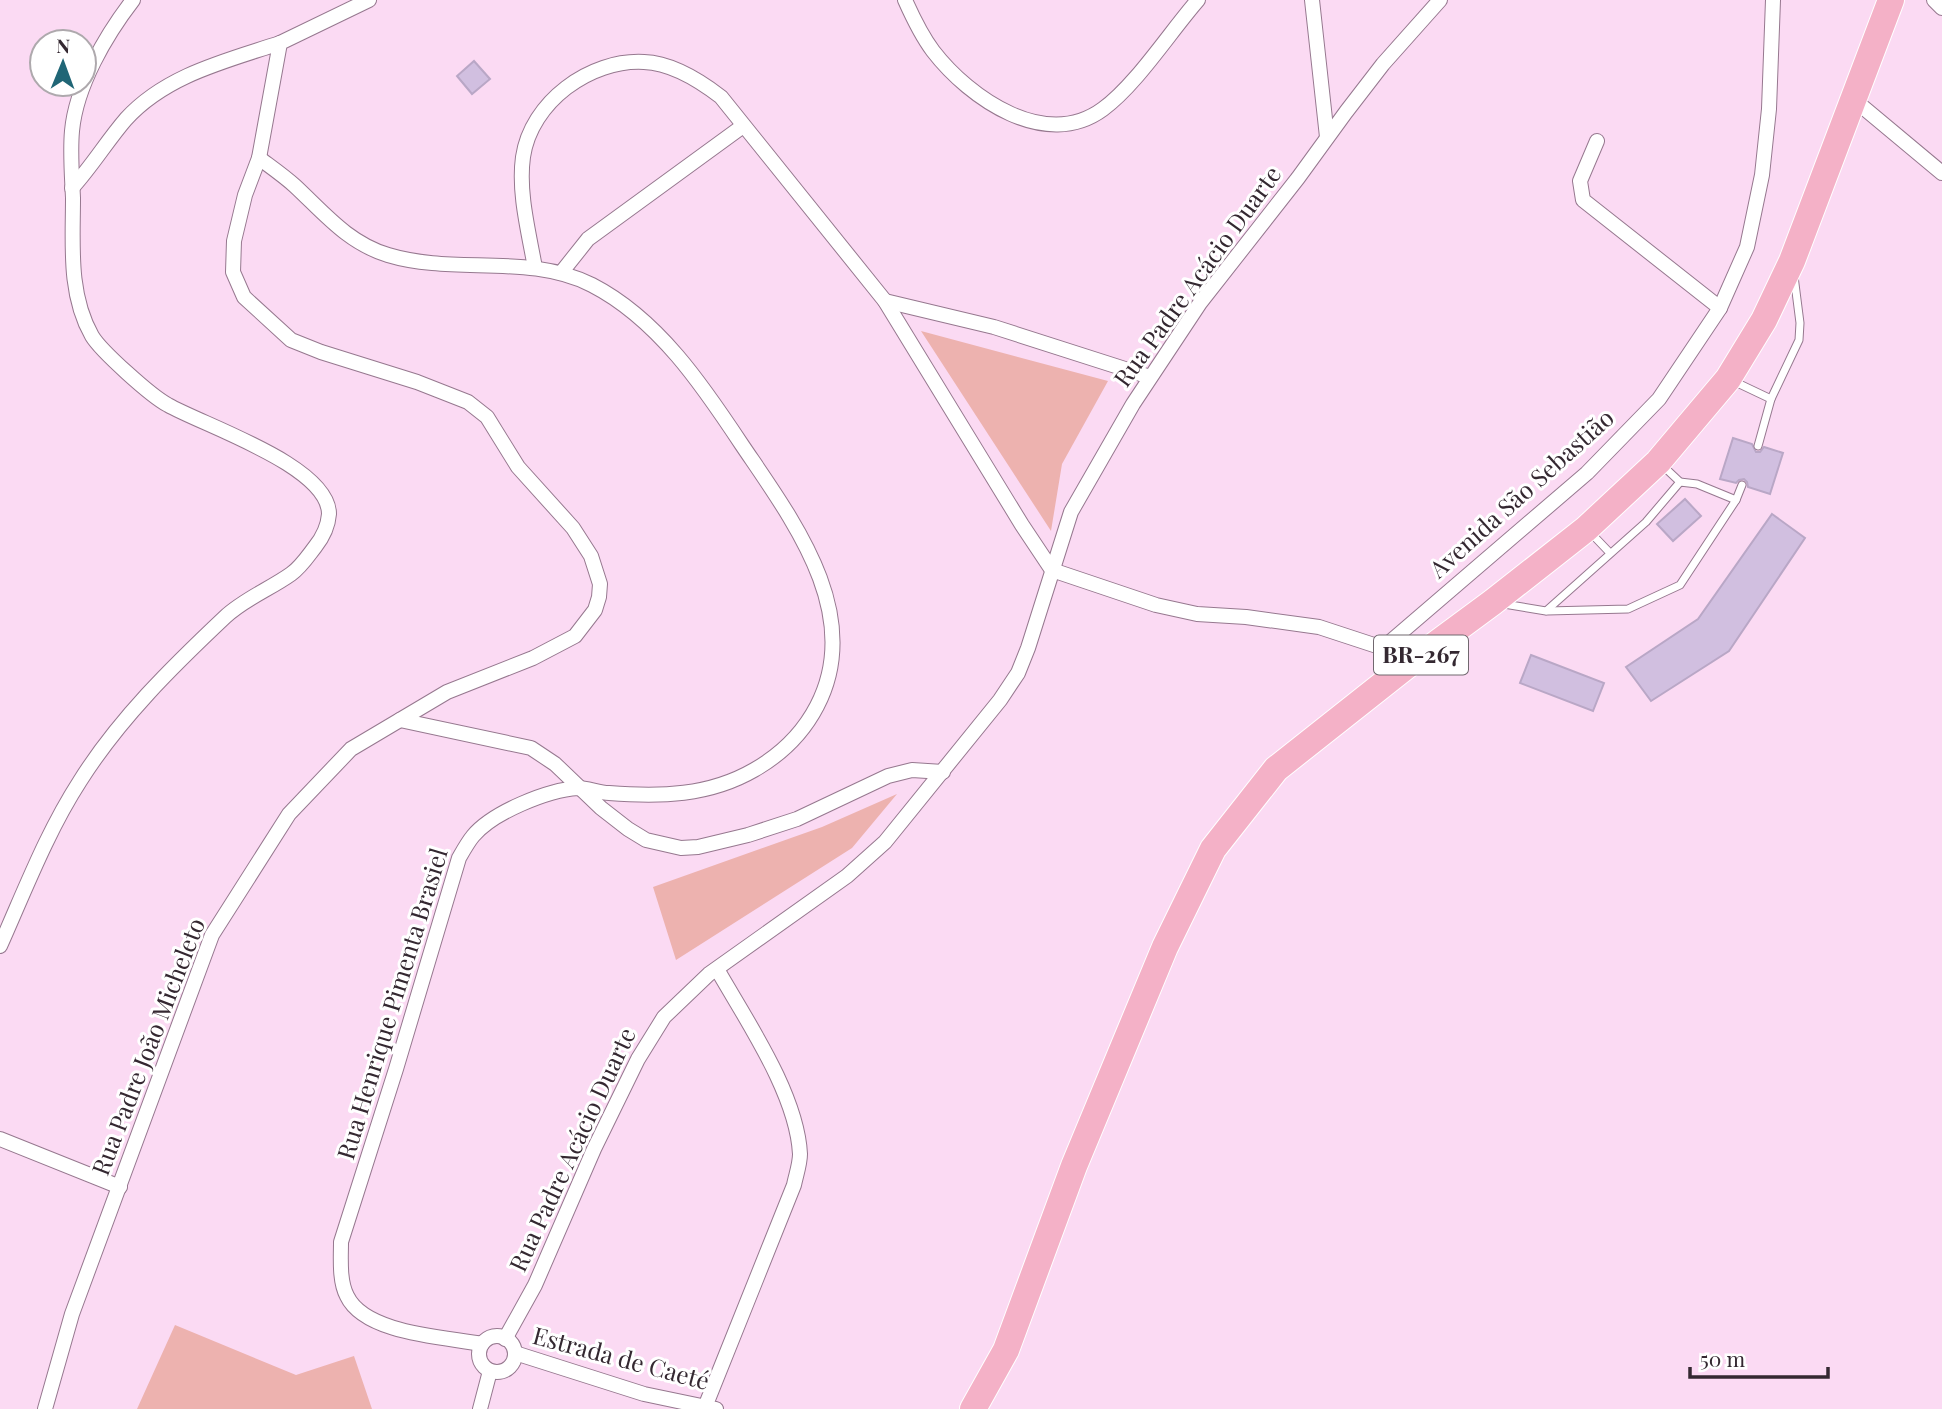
<svg xmlns="http://www.w3.org/2000/svg" width="1942" height="1409" viewBox="0 0 1942 1409" font-family="'Playfair Display',serif">
<style>
.green{fill:#edb2af}
.building{fill:#d1bfe0;stroke:#b9a7c6;stroke-width:2}
.lines{fill:none;stroke-linecap:round;stroke-linejoin:round}
.lane-casing{stroke:#96788f;stroke-width:9}
.street-casing{stroke:#96788f;stroke-width:16}
.highway-casing{stroke:#fff;stroke-width:28}
.lane{stroke:#fff;stroke-width:7}
.street{stroke:#fff;stroke-width:14}
.highway{stroke:#f4b1c7;stroke-width:26}
.labels{text-anchor:middle;stroke-width:6;stroke-linejoin:round;paint-order:stroke}
.shield{fill:#fff;stroke:#71686f;stroke-width:2}
.shield-label{font-size:23px;font-weight:bold;fill:#342831}
.street-label{font-size:24px;fill:#342831;stroke:#fff}
</style>
<rect width="100%" height="100%" fill="#fbdaf3"/>
<g class="green">
<path d="M921 331 1108 381 1062 464 1051 531Z"/>
<path d="M897 794 852 848 676 960 653 887 822 827Z"/>
<path d="M175 1325 296 1375 354 1356 372 1409H137Z"/>
</g>
<g class="building">
<path d="M474 61 490 79 472 94 457 76Z"/>
<path d="M1733 438 1752 444 1756 452H1760L1764 447 1783 453 1770 494 1748 487 1747 482 1744 479 1739 480 1736 483 1720 479Z"/>
<path d="M1685 499 1701 516 1673 541 1657 524Z"/>
<path d="M1772 514 1805 538 1729 651 1651 701 1626 667 1698 619Z"/>
<path d="M1531 655 1604 683 1593 711 1520 683Z"/>
</g>
<g class="lines">
<g class="lane-casing">
<g id="lane">
<path d="M1731 380 1771 399"/>
<path d="M1758 446 1771 399 1799 340 1800 323 1794 276"/>
<path d="M1662 465 1680 482"/>
<path d="M1589 531 1610 553"/>
<path d="M1504 604 1546 611 1646 522 1680 482 1697 484 1736 500 1742 485"/>
<path d="M1547 611 1628 609 1680 585 1736 500"/>
</g>
</g>
<g class="street-casing">
<g id="street">
<path d="M905 0C913 18 921 35 933 51 970 99 1046 151 1103 109 1136 85 1170 32 1198 0"/>
<path d="M1312 0 1327 137"/>
<path d="M1934 0 1942 8"/>
<path d="M1852 98 1942 173"/>
<path d="M1597 141 1580 181 1583 200 1720 308"/>
<path d="M259 158C271 167 284 176 295 186 324 213 348 243 388 255 454 275 529 253 592 285 658 319 703 386 742 445 792 519 865 614 817 706 803 733 782 754 754 770 709 796 660 797 609 793 599 793 588 788 578 788 548 790 493 812 473 836 468 842 463 851 459 858L396 1069 341 1242C341 1258 339 1281 347 1296 365 1334 445 1337 482 1344"/>
<path d="M72 188C92 166 107 141 126 119 166 75 226 61 280 43"/>
<path d="M535 268C529 233 518 193 523 157 531 102 590 59 644 62 672 63 699 80 721 97L885 301 1022 525 1052 570 1156 605 1197 614 1246 617 1319 627 1383 648 1587 473 1659 399 1720 308 1747 247 1762 175 1769 109 1773 0"/>
<path d="M561 273 588 239 743 126"/>
<path d="M885 301 994 327 1150 377"/>
<path d="M400 720 531 748 555 764 601 808 628 829 646 840 681 848 698 847 748 835 797 819 888 776 912 770 943 772"/>
<path d="M0 946C25 890 47 832 80 781 119 719 172 667 225 617 244 599 270 589 291 574 301 567 308 556 315 547 323 537 328 527 329 514 329 466 205 426 168 405 151 396 101 351 92 336 68 294 73 244 73 198 72 176 70 153 72 131 76 86 106 35 133 0"/>
<path d="M0 1139 120 1187"/>
<circle cx="497" cy="1354" r="18"/>
<path d="M505 1339 535 1285 594 1149 638 1059 664 1017 709 974 847 876 885 842 1000 700 1018 673 1028 648 1071 512 1133 404 1200 303 1298 178 1346 112 1383 64 1440 0"/>
<path d="M515 1353 644 1394 716 1409"/>
<path d="M705 1407 794 1185C796 1175 800 1164 800 1154 797 1094 746 1020 717 969"/>
<path d="M45 1409 72 1314 212 935 289 814 351 749 447 692 533 658 575 636 595 610 599 597 600 584 591 556 573 528 518 467 487 417 468 402 417 382 321 352 291 340 244 297 233 272 234 241 245 195 259 158 280 43 369 0"/>
<path d="M480 1409 490 1371"/>
</g>
</g>
<g class="highway-casing">
<path id="highway" d="M973 1409 1006 1350 1074 1166 1165 947 1213 849 1276 769 1405 667 1493 602 1586 529 1658 462 1728 379 1764 320 1792 261 1891 0"/>
</g>
<use href="#lane" class="lane"/>
<use href="#street" class="street"/>
<use href="#highway" class="highway"/>
</g>
<g class="labels">
<rect class="shield" x="1374" y="635.5" width="94" height="39" rx="5"/>
<g class="shield-label">
<text x="1421" y="663">BR-267</text>
</g>
<g class="street-label">
<text transform="translate(1198 277) rotate(-54)" y="8">Rua Padre Acácio Duarte</text>
<text transform="translate(1522 494) rotate(-42)" y="8">Avenida São Sebastião</text>
<text transform="translate(393 1004) rotate(-73)" y="8">Rua Henrique Pimenta Brasiel</text>
<text transform="translate(149 1047) rotate(-69)" y="8">Rua Padre João Micheleto</text>
<text transform="translate(573 1150) rotate(-65)" y="8">Rua Padre Acácio Duarte</text>
<text transform="translate(621 1359) rotate(15)" y="8">Estrada de Caeté</text>
</g>
</g>
<g transform="translate(63 63) rotate(1)"><circle r="33" fill="#ffffff" stroke="#aea9ad" stroke-width="2"/>
<path d="M0-5L12 26L0 18L-12 26Z" fill="#206676"/>
<text y="-10" font-size="19" font-weight="bold" text-anchor="middle" fill="#342831">N</text>
</g>
<path d="M1690 1367v10h138v-10" fill="none" stroke="#342831" stroke-width="3.5"/>
<text x="1700" y="1367" font-size="21" fill="#342831" stroke="#ffffff" stroke-width="5" paint-order="stroke">50 m</text>
</svg>
